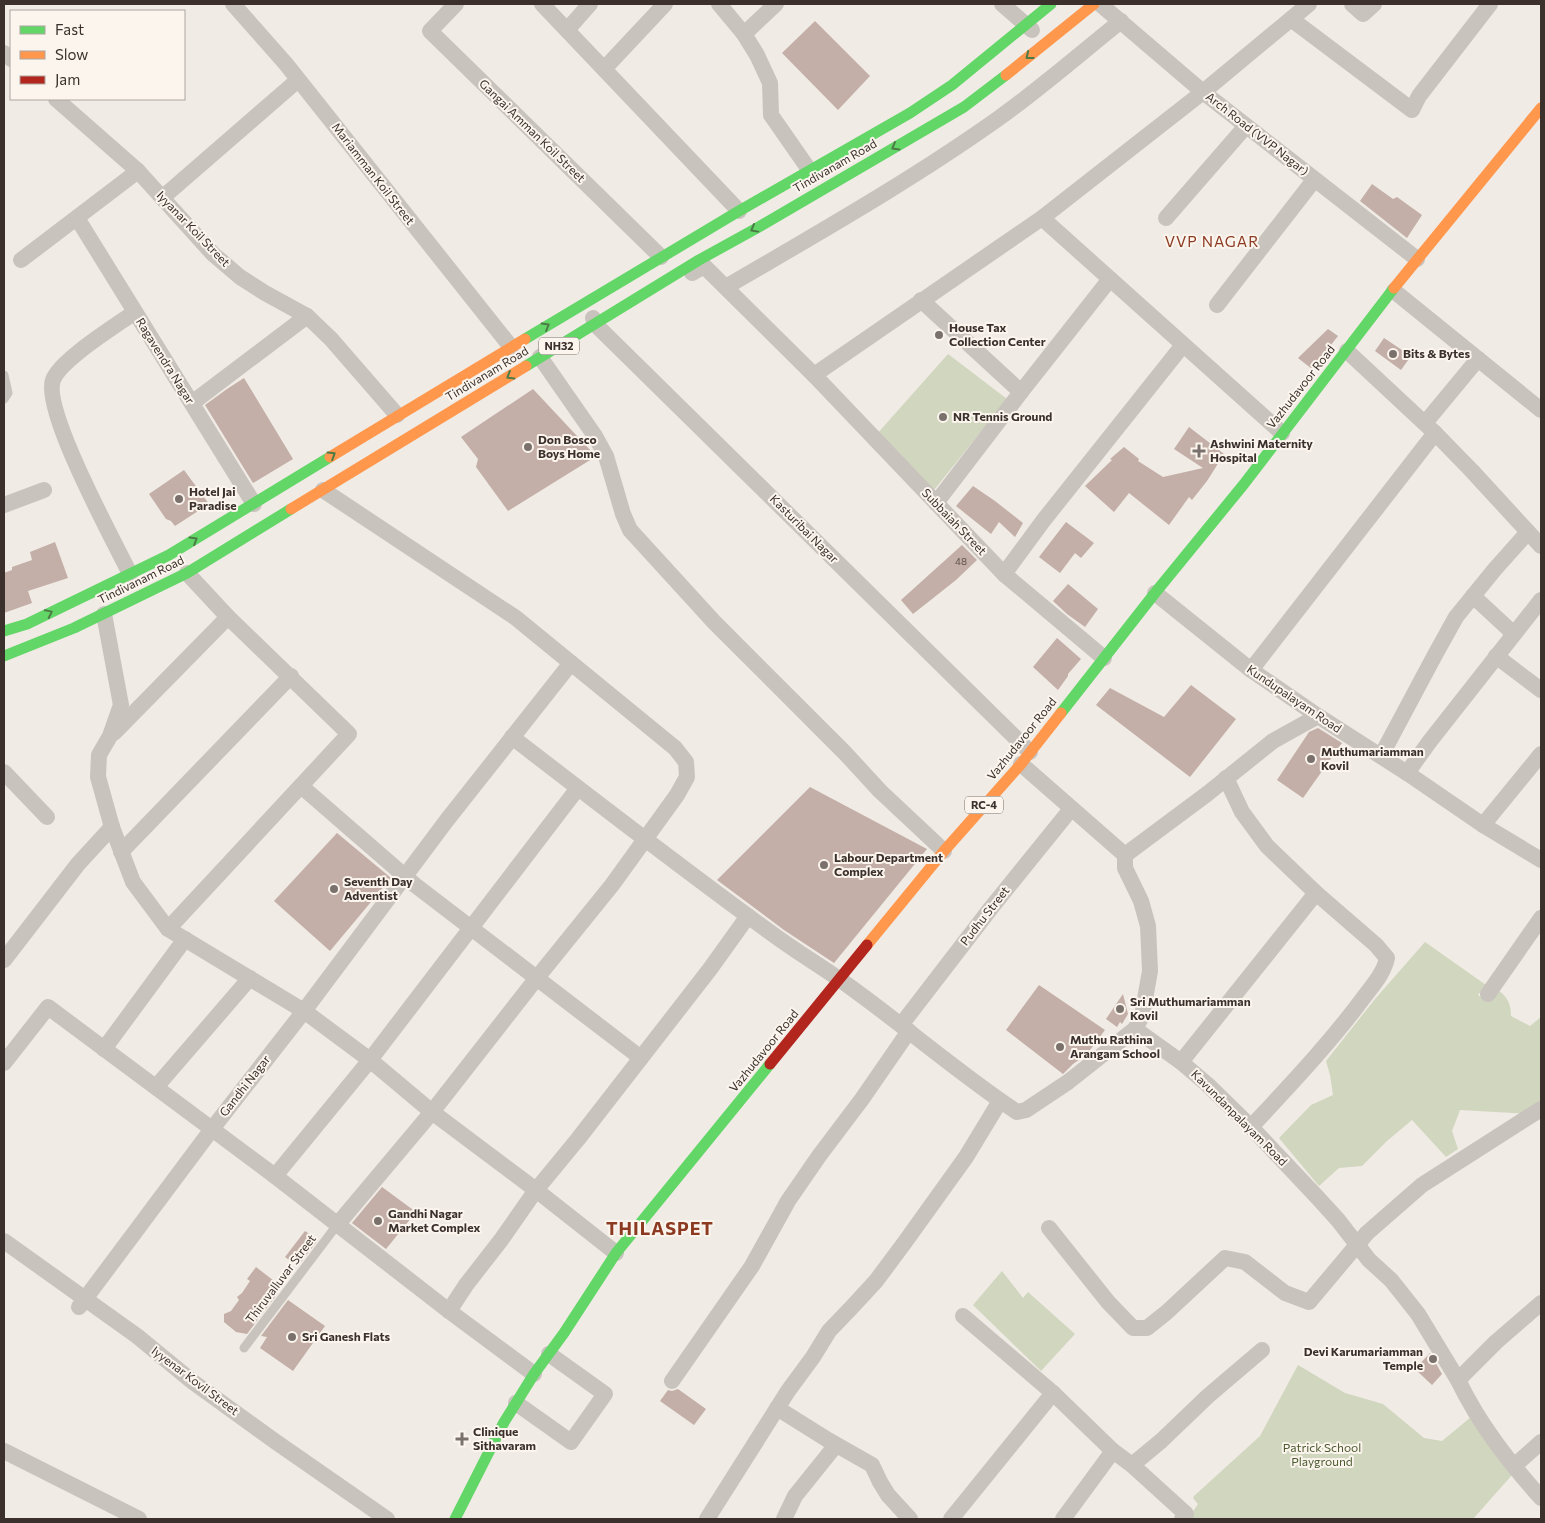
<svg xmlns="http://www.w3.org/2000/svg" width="1545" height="1523" viewBox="0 0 1545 1523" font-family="Commissioner,sans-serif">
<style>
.green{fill:#d1d6bf}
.building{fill:#c3afa7}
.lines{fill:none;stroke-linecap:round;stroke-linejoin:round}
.lane{stroke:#c9c3be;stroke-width:9}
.street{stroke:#c9c3be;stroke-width:16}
.fast{stroke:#63d668;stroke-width:11}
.slow{stroke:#ff974d;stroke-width:11}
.jam{stroke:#b3261e;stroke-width:11}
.oneway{stroke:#4d7b46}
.poi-dot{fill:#7a716c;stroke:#fbf5ee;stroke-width:2}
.labels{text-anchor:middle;stroke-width:4;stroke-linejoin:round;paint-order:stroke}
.number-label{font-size:10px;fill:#5d504a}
.shield{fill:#fbf5ee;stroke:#756b66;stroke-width:1}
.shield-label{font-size:11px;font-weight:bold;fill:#3b302b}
.street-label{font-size:12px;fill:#3b302b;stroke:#fbf5ee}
.poi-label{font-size:12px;font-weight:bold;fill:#3b302b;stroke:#fbf5ee;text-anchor:start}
.park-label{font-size:12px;fill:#4a5a2e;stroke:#fbf5ee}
.quarter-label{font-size:15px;letter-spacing:1px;fill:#8c3b22;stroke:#fbf5ee}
.district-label{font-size:18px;font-weight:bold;letter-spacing:1px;fill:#8c3b22;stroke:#fbf5ee}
</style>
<rect width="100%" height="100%" fill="#f0ebe5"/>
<g class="green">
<path d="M948 354 1007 399 934 490 877 434Z"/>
<path d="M1425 942 1486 985 1478 995 1486 1001 1499 991C1508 997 1511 1005 1511 1016L1530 1026 1541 1017V1106L1529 1114 1460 1110 1452 1131 1458 1149 1446 1157 1412 1120 1387 1141 1362 1166 1339 1168 1319 1186 1279 1138 1311 1105 1333 1095 1330 1075 1326 1061 1375 999Z"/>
<path d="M1002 1271 1023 1298 1028 1292 1075 1334 1041 1371 973 1305Z"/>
<path d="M1298 1365 1345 1393 1383 1404 1424 1438 1442 1441 1471 1417 1512 1475 1473 1519H1188L1198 1504 1193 1498 1194 1496 1260 1436Z"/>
</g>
<g class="building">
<path d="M815 21 870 76 838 110 782 53Z"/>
<path d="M1372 184 1393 199 1397 197 1422 215 1407 238 1360 201Z"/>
<path d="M1328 329 1338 336 1312 369 1298 358Z"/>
<path d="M1384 338 1411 356 1401 370 1375 351Z"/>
<path d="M244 378 293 459 253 483 205 405 227 389Z"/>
<path d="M533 389 592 452 595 457 508 511 476 467 478 459 461 437Z"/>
<path d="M1189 427 1224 454 1207 481 1192 500 1189 497 1169 525 1129 493 1114 512 1085 486 1112 460 1110 459 1124 447 1139 459 1138 461 1163 477 1203 468 1174 449Z"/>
<path d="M184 470 209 504 175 526 171 521 166 519 149 494Z"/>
<path d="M973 486 995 501 1023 523 1015 537 999 522 991 534 956 506Z"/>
<path d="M1066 522 1094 543 1081 558 1075 553 1060 573 1039 557Z"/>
<path d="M55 542 68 578 28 591 32 603 4 613V573L12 570V567L32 560 30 552Z"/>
<path d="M962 545 977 560 956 580 913 614 901 600Z"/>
<path d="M1068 584 1098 609 1085 627 1067 614 1053 601Z"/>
<path d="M1057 638 1081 659 1068 674V676L1058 690 1033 667Z"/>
<path d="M1191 685 1236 719 1190 777 1096 705 1110 688 1164 717Z"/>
<path d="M1318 728 1342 743 1303 798 1277 780 1309 732Z"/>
<path d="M810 787 927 849 834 963 784 930 717 880Z"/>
<path d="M337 833 391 878 330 951 274 901Z"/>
<path d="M1039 985 1105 1030 1087 1054 1073 1064 1063 1074 1006 1030Z"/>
<path d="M1123 994 1128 1014 1122 1024 1120 1022 1117 1027 1106 1019Z"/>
<path d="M382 1187 416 1212 386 1249 352 1223Z"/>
<path d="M305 1231 318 1240 298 1266 285 1257Z"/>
<path d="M256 1267 278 1284 274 1290 278 1293 247 1334 236 1332 224 1322V1314L231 1311 239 1300 237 1297 242 1293 250 1281 247 1279Z"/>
<path d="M288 1300 325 1326 293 1371 260 1348 267 1337 261 1336Z"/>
<path d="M1430 1353 1442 1374 1432 1385 1415 1369Z"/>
<path d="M678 1389 706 1409 694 1425 660 1401 668 1390 672 1391Z"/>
</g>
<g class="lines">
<g class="lane">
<path d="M4 375 8 393 4 399"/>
<path d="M244 1348 337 1225"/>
</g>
<g class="street">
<path d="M233 4 286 64 511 347"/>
<path d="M456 4 430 31 661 257"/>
<path d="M542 4 739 211"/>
<path d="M719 4 744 34 757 55 770 83 771 115 810 171"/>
<path d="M1002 4 1032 30"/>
<path d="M1100 4 1203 92 1417 259"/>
<path d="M1352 4 1363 14 1374 4"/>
<path d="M1291 19 1412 110 1419 96 1490 4"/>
<path d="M567 30 590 4"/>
<path d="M744 34 776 4"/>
<path d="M4 53 11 59"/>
<path d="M604 69 665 4"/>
<path d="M56 99 138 171 213 254 240 277 265 293 307 316 331 339 397 415"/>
<path d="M162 198 298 80"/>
<path d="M77 218 254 504"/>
<path d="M1042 218 1282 433"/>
<path d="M1166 218 1246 126"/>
<path d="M21 260 138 171"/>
<path d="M692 273 704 266 814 375 1042 218 1203 92 1309 4"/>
<path d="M726 287C818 233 912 180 999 118 1041 88 1081 53 1121 21"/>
<path d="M1394 291 1541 410"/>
<path d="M921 300 1021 392"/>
<path d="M1217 305 1314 180"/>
<path d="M593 318 595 324 1030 752"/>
<path d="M1347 351 1435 433 1472 471 1541 546"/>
<path d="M540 357 595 436 606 456 623 514 630 530 714 622 845 753 880 791 944 851"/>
<path d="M814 375 1004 574 1104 658"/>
<path d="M192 403 307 316"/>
<path d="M1425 423 1478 359"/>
<path d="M323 490 516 618 675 748 686 762 687 777 677 795 612 885 536 979 432 1112 337 1225"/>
<path d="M936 503 1021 392 1110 279"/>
<path d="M4 505 44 490"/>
<path d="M130 574C114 541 42 410 53 380 60 360 117 325 135 312"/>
<path d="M1004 574 1043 521 1183 345"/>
<path d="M1155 593 1251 670 1318 716 1407 773 1483 825 1541 860"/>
<path d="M1473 596 1514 634"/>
<path d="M104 614 121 705 110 736 99 755 98 777 112 827 133 882 168 929 304 1011 370 1060 432 1112 536 1190 616 1253"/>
<path d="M1496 656 1541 690"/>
<path d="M1251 670 1435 433"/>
<path d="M114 733 228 617"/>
<path d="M512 737C600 805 688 873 778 938 803 956 829 971 853 989 908 1029 960 1074 1017 1112L1026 1110 1068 1082 1135 1029 1142 1016 1150 971 1148 926 1141 901 1125 868V855L1021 764"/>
<path d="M1381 756 1436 653 1456 617 1495 569 1528 532"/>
<path d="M4 772 47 817"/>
<path d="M1407 773 1430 741 1541 600"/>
<path d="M1226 778 1242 812 1267 846 1316 893 1376 945 1387 958C1384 973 1373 985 1364 997 1330 1043 1290 1085 1251 1127"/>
<path d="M301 786 415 885 641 1058"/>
<path d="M1483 825 1541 754"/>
<path d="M121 852 291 676"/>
<path d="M1125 855 1207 794 1273 741 1318 716"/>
<path d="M168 929 349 734 228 617 187 573"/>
<path d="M4 960 78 864 112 827"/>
<path d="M1488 994 1541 918"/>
<path d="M901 1025 991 908 1071 809"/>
<path d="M1135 1029 1181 1062 1208 1085 1251 1127 1318 1198 1338 1220 1369 1260 1391 1280 1418 1314 1458 1380 1496 1342 1541 1303"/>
<path d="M104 1049 185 939"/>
<path d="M1181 1062 1316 893"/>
<path d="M4 1063 48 1007 275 1176 449 1311 534 1374"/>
<path d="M156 1087 250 978"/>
<path d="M275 1176 370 1060 578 788"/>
<path d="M1049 1228 1108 1302 1133 1328H1147L1167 1312 1225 1258 1245 1262 1285 1293 1309 1302 1367 1233 1422 1185 1541 1109"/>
<path d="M4 1241 137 1336 193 1382 276 1442 387 1519"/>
<path d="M79 1307 212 1129 304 1011 447 820 571 663"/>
<path d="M449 1311 466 1285 501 1240 536 1190 578 1139 710 969 748 916"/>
<path d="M963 1316 1053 1393 1113 1451 1132 1465 1186 1514 1182 1519"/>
<path d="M1458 1380C1479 1424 1509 1462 1541 1498"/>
<path d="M672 1381 752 1266 788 1201 819 1156 862 1099 909 1031"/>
<path d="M516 1403 571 1442 605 1394 549 1354"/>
<path d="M777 1408 828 1440 872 1465 880 1482 888 1495 910 1519"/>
<path d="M4 1451 139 1519"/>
<path d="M1132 1465 1161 1441 1208 1396 1262 1350"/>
<path d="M1514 1466 1541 1442"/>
<path d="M707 1519 788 1391 813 1357 829 1331 852 1307 876 1281 905 1242 966 1157 1000 1101"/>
<path d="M784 1519 795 1496 836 1445"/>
<path d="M951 1519 1053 1393"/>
<path d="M1063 1519 1113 1451"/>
</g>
<g class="fast">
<path d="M525 339 739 211 910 113 952 85 1051 4"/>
<path d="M526 366 699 260 757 228 964 107 1006 75"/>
<path d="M4 631 27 624 169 555 330 457"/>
<path d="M4 656 74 628 187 573 291 509"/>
<path d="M1061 713 1155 593 1244 484 1394 288"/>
<path d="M455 1519 503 1424 534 1374 564 1333 616 1253 770 1064"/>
</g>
<g class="slow">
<path d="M1006 75 1094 4"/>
<path d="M1394 288 1541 108"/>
<path d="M330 457 525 339"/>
<path d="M291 509 526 366"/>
<path d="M867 945 944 851 1021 764 1061 713"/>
</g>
<path class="jam" d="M770 1064 867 945"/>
</g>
<defs><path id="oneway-chevron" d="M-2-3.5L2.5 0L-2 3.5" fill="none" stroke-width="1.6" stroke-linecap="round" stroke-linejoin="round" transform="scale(1.25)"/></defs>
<g class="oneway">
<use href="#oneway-chevron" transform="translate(1029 56) rotate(142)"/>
<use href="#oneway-chevron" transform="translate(895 147) rotate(150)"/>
<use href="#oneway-chevron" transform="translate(754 229) rotate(151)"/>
<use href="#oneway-chevron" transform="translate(546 326) rotate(-31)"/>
<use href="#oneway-chevron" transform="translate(510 376) rotate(149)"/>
<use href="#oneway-chevron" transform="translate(332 455) rotate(-32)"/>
<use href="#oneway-chevron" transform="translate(194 540) rotate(-31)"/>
<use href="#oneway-chevron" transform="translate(49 613) rotate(-26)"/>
</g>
<g class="poi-dot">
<circle cx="939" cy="335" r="5"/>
<circle cx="1393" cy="354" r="5"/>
<circle cx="943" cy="417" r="5"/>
<circle cx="528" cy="447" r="5"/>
<path d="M1196.5 443.5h5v5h5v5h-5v5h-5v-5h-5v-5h5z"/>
<circle cx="179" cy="499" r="5"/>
<circle cx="1311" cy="759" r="5"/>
<circle cx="824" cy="865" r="5"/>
<circle cx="334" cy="889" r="5"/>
<circle cx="1120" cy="1009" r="5"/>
<circle cx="1060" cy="1047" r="5"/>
<circle cx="378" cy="1221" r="5"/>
<circle cx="292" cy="1337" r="5"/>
<circle cx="1433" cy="1359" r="5"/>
<path d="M459.5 1431.5h5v5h5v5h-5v5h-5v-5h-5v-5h5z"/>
</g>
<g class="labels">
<g class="number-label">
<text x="961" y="565">48</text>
</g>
<g class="shield">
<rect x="539" y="337.5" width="40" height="17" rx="4"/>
<rect x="965" y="796.5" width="38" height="17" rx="4"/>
</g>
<g class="shield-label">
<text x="559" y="350">NH32</text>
<text x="984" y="809">RC-4</text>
</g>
<g class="street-label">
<text transform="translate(532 131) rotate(44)" y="4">Gangai Amman Koil Street</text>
<text transform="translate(1257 134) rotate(38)" y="4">Arch Road (VVP Nagar)</text>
<text transform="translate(835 166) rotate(-30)" y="4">Tindivanam Road</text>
<text transform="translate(373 174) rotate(52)" y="4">Mariamman Koil Street</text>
<text transform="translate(193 229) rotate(46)" y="4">Iyyanar Koil Street</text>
<text transform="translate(165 361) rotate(58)" y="4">Ragavendra Nagar</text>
<text transform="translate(487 374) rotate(-31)" y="4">Tindivanam Road</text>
<text transform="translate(1301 387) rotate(-52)" y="4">Vazhudavoor Road</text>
<text transform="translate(954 522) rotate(46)" y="4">Subbaiah Street</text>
<text transform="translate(804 529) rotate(45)" y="4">Kasturibai Nagar</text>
<text transform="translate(141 580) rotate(-26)" y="4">Tindivanam Road</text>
<text transform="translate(1294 699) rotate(34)" y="4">Kundupalayam Road</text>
<text transform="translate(1022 739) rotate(-51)" y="4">Vazhudavoor Road</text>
<text transform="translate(985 916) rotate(-52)" y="4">Pudhu Street</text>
<text transform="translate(764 1051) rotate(-51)" y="4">Vazhudavoor Road</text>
<text transform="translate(245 1086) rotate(-52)" y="4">Gandhi Nagar</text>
<text transform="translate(1239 1118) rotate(45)" y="4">Kavundanpalayam Road</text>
<text transform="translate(281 1279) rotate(-53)" y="4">Thiruvalluvar Street</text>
<text transform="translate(195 1381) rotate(37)" y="4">Iyyenar Kovil Street</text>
</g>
<g class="poi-label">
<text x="949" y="332">House Tax<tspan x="949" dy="14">Collection Center</tspan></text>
<text x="1403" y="358">Bits &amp; Bytes</text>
<text x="953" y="421">NR Tennis Ground</text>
<text x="538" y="444">Don Bosco<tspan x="538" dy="14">Boys Home</tspan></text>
<text x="1210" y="448">Ashwini Maternity<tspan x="1210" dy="14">Hospital</tspan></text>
<text x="189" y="496">Hotel Jai<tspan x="189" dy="14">Paradise</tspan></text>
<text x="1321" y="756">Muthumariamman<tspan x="1321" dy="14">Kovil</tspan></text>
<text x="834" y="862">Labour Department<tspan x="834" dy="14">Complex</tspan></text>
<text x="344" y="886">Seventh Day<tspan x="344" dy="14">Adventist</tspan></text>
<text x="1130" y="1006">Sri Muthumariamman<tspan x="1130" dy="14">Kovil</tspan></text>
<text x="1070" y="1044">Muthu Rathina<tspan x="1070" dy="14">Arangam School</tspan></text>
<text x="388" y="1218">Gandhi Nagar<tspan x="388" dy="14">Market Complex</tspan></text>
<text x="302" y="1341">Sri Ganesh Flats</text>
<text x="1423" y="1356" text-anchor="end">Devi Karumariamman<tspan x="1423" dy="14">Temple</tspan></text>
<text x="473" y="1436">Clinique<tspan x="473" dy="14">Sithavaram</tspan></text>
</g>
<g class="park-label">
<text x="1322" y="1452">Patrick School<tspan x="1322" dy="14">Playground</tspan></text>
</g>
<g class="quarter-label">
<text x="1212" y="247">VVP NAGAR</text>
</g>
<g class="district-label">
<text x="660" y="1235">THILASPET</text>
</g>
</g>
<rect width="1545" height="1523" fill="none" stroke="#3b302b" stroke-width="10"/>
<rect x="10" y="10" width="175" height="90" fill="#fbf5ee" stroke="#aea6a0"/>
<rect x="20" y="26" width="25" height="8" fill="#63d668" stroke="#aea6a0"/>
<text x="55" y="35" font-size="15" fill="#3b302b">Fast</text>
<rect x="20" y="51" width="25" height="8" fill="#ff974d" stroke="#aea6a0"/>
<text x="55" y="60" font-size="15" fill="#3b302b">Slow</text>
<rect x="20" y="76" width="25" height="8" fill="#b3261e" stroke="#aea6a0"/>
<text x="55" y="85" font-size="15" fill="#3b302b">Jam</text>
</svg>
